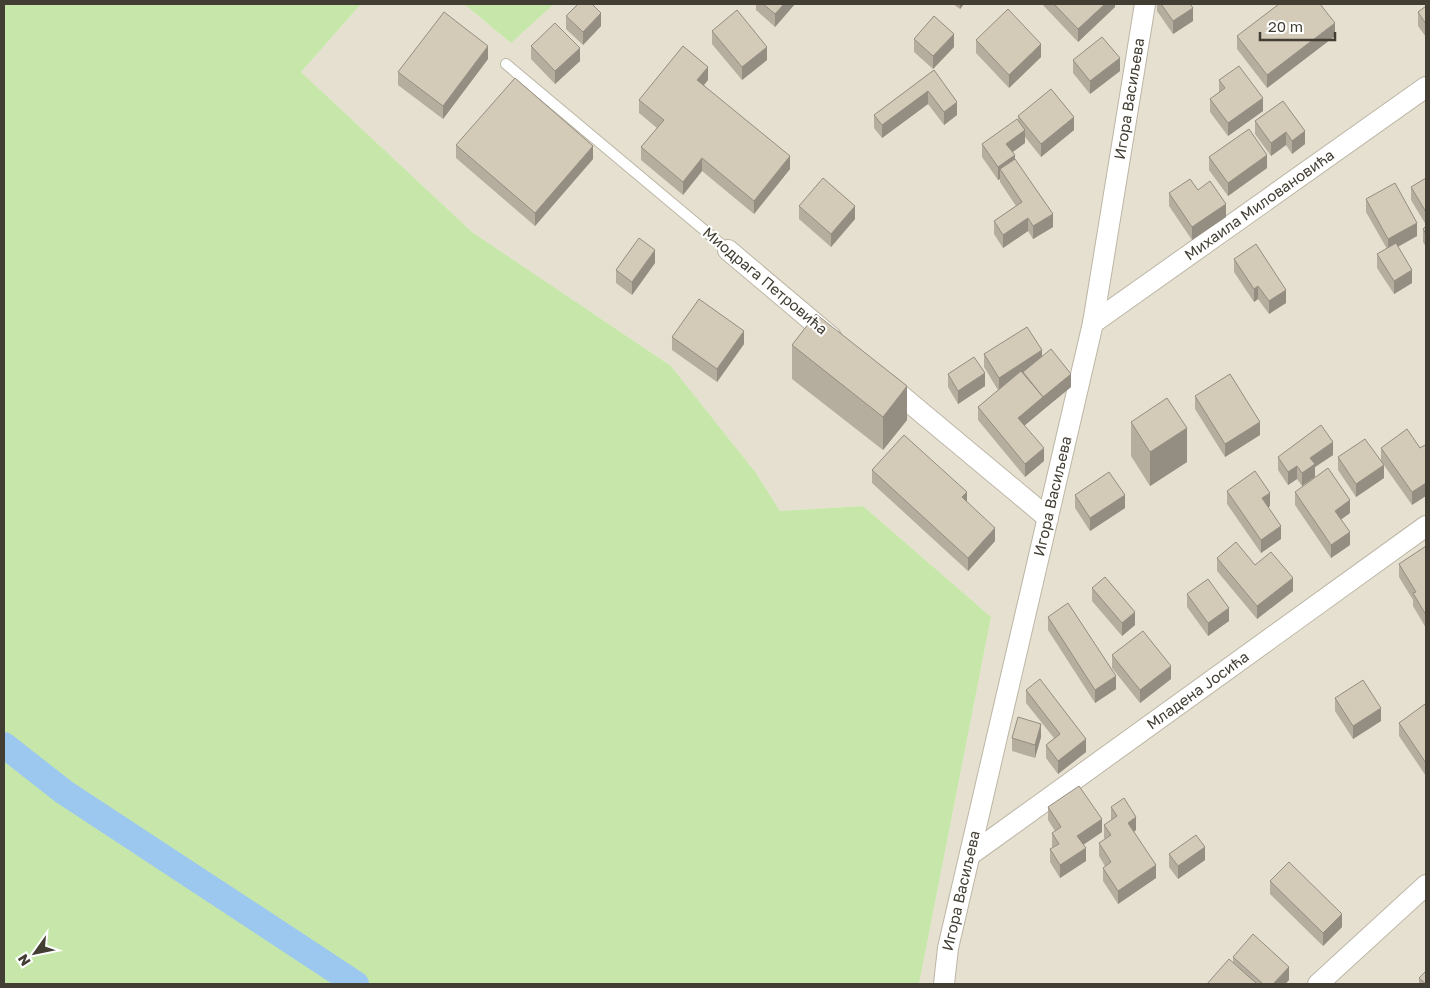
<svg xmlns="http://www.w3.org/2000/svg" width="1430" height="988" viewBox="0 0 1430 988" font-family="'Golos Text',sans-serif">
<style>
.residential{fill:#e5e0d0}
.green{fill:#c7e7aa}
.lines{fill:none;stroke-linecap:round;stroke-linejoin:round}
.canal{stroke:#9cc8f0;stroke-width:26}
.lane-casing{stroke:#bdb6a5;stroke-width:12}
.street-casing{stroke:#bdb6a5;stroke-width:22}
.lane{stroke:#fff;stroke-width:10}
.street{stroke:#fff;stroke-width:20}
.wall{fill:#b5ae9e}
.shaded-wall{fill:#948d81}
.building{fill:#d3cab8;stroke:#948d81}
.labels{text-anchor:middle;stroke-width:4;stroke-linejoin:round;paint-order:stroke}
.street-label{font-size:15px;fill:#433e33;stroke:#fff}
</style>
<rect width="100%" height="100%" fill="#f1eee2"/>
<path class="residential" d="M361 4H464L511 43 554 4H1426V984H919L991 617 863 506 780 511 756 473 671 366 472 232 301 72Z"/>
<g class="green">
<path d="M4 4H361L301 72 472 232 671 366 756 473 780 511 863 506 991 617 919 984H4Z"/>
<path d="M464 4H554L511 43Z"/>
</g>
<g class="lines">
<path class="canal" d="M4 745 64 792 356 984"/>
<g class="lane-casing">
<path id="lane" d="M506 64 728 250"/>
</g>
<g class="street-casing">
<g id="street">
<path d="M728 250 831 337"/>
<path id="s1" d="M1093 323 1426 87"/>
<path d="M886 383 1048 518"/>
<path id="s2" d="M970 855 1426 526"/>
<path id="s3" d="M944 984 948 948 1093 323 1145 4"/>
<path d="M1318 984 1426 885"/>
</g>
</g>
<use href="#lane" class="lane"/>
<use href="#street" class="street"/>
</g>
<g class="wall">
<path d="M756 4H795L775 27 756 10Z"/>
<path d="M953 4H964L960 9Z"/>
<path d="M1042 4H1115V7L1078 42Z"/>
<path d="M1157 4H1190L1193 21 1173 34 1157 11Z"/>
<path d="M1426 6V37L1418 26V12Z"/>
<path d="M566 16 601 26 583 45 566 29Z"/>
<path d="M712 31 767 60 742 80 712 44Z"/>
<path d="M1237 36H1335L1267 88 1237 49Z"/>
<path d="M914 39 954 47 933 69 914 52Z"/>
<path d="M976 40 1041 57 1009 88 976 53Z"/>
<path d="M531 46 580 61 555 84 531 59Z"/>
<path d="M488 59 443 119 398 85V72Z"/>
<path d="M1073 60 1120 71 1090 94 1073 73Z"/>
<path d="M934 70 957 115 944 125 928 104 882 138 874 128V115Z"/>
<path d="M708 80 704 85 790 169 754 214 702 171 683 195 641 160V147L657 128 639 113V100Z"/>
<path d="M1219 80 1263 111 1228 136 1210 112V99L1219 92Z"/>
<path d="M1283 101 1305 144 1292 154 1286 145 1271 156 1255 134V121Z"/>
<path d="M1018 116 1074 130 1041 157 1025 137V143L1012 152 1015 159 1053 227 1033 239 1028 231 1003 248 994 234V221L1016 206 1000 182V179L998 180 982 157V144L1018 121Z"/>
<path d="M456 145 593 159 535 226 456 158Z"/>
<path d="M1209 157 1267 168 1228 196 1209 170Z"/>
<path d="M1426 178V225L1411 200V187Z"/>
<path d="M1198 190 1226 217 1192 240 1169 206V193Z"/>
<path d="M1366 199 1417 236 1398 247 1412 283 1394 294 1377 268V254L1387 249 1366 212Z"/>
<path d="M799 206 855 219 831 247 799 219Z"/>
<path d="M1426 226V247L1423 242V229Z"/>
<path d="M1234 259 1286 303 1269 314 1258 299 1254 302 1234 272Z"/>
<path d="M655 263 632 295 616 283V270Z"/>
<path d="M672 337 744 344 717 382 672 350Z"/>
<path d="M792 345 907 420 883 450 792 379Z"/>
<path d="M984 354 1042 356 1071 387 1043 410V408V410L1024 426 1044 461 1025 477 978 420V407L998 390 984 367Z"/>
<path d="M948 374 985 386 958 404 948 387Z"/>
<path d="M1195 396 1260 435 1225 457 1195 409Z"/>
<path d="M1131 422 1187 462 1150 486 1131 456Z"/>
<path d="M1381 448H1420L1412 505 1381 461Z"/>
<path d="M1333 455 1315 467 1302 486 1297 479 1288 485 1278 470V457Z"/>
<path d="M1338 457 1384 478 1356 497 1338 470Z"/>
<path d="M872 470 967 502 995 541 968 571 872 483Z"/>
<path d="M1227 491 1270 506 1268 507 1281 539 1261 553 1227 504Z"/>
<path d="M1295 492 1350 513 1341 519 1350 545 1331 558 1295 505Z"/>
<path d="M1075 495 1125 508 1090 531 1075 508Z"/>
<path d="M1426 546V628L1413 606V600L1399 577V564Z"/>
<path d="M1217 558 1255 565 1293 591 1257 619 1217 571Z"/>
<path d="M1092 588 1135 625 1122 636 1092 601Z"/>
<path d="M1187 594 1229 621 1208 636 1187 607Z"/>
<path d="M1048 617 1116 689 1095 703 1048 630Z"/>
<path d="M1112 655 1171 679 1140 703 1112 668Z"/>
<path d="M1026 690 1086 752 1058 774 1046 758V745L1054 738 1026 703Z"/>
<path d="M1335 698 1381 721 1353 739 1335 711Z"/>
<path d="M1426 706V776L1399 736V723Z"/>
<path d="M1041 737 1035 758 1012 751V738Z"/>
<path d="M1048 807 1102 832 1083 845 1086 861 1060 878 1050 862V849L1053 848 1052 846V833L1055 831 1048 820Z"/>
<path d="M1111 807 1136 830 1134 832 1156 878 1118 904 1103 881V868L1105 866 1099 856V843L1105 839 1104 838V825L1111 820Z"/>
<path d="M1169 854 1205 860 1178 879 1169 867Z"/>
<path d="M1270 881 1342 927 1323 946 1270 894Z"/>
<path d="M1233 957 1289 980 1285 984H1207L1233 962Z"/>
<path d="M1419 978 1426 984H1419Z"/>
</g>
<g class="shaded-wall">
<path d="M784 4H795L775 27V14Z"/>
<path d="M960 4H964L960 9Z"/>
<path d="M1105 4H1115V7L1078 42V29Z"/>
<path d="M1193 8V21L1173 34V21Z"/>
<path d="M601 13V26L583 45V32Z"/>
<path d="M1335 23V36L1267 88V75Z"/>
<path d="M954 34V47L933 69V56Z"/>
<path d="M1041 44V57L1009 88V75Z"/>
<path d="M488 46V59L443 119V106Z"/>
<path d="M767 47V60L742 80V67Z"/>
<path d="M580 48V61L555 84V71Z"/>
<path d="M1120 58V71L1090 94V81Z"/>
<path d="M708 67V80L697 93V80Z"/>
<path d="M928 91V104L882 138V125Z"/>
<path d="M1263 98V111L1228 136V123Z"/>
<path d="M957 102V115L944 125V112Z"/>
<path d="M1074 117V130L1041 157V144Z"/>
<path d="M1025 130V143L1006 157V144Z"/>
<path d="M1305 131V144L1292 154V141Z"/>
<path d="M1286 132V145L1271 156V143Z"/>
<path d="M593 146V159L535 226V213Z"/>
<path d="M1015 155V168L1000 169V179L998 180V167Z"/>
<path d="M1267 155V168L1228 196V183Z"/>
<path d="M790 156V169L754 214V201Z"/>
<path d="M702 158V171L683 195V182Z"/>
<path d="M1226 204V217L1192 240V227Z"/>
<path d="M855 206V219L831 247V234Z"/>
<path d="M1053 214V227L1033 239V226Z"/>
<path d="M1028 218V231L1003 248V235Z"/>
<path d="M1417 223V236L1388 252V239Z"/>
<path d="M655 250V263L632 295V282Z"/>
<path d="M1412 270V283L1394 294V281Z"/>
<path d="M1258 286V299L1254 302V289Z"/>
<path d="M1286 290V303L1269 314V301Z"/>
<path d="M744 331V344L717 382V369Z"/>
<path d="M1042 350V363L1023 372V376L999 391V378Z"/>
<path d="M985 373V386L958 404V391Z"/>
<path d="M1071 374V387L1043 410V397Z"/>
<path d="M907 386V420L883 450V417Z"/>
<path d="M1043 397V410L1018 431V418Z"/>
<path d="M1260 422V435L1225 457V444Z"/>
<path d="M1187 428V462L1150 486V452Z"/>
<path d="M1333 442V455L1315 467V477L1302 486V473L1310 458Z"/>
<path d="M1044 448V461L1025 477V464Z"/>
<path d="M1384 465V478L1356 497V484Z"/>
<path d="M1297 466V479L1288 485V472Z"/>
<path d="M1426 483V496L1412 505V492Z"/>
<path d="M967 492V505L962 497Z"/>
<path d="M1270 493V506L1262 512V498Z"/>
<path d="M1125 495V508L1090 531V518Z"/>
<path d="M1350 500V513L1335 524V511Z"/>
<path d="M1281 526V539L1261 553V540Z"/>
<path d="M995 528V541L968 571V558Z"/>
<path d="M1350 532V545L1331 558V545Z"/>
<path d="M1293 578V591L1257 619V606Z"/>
<path d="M1229 608V621L1208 636V623Z"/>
<path d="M1135 612V625L1122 636V623Z"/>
<path d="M1171 666V679L1140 703V690Z"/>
<path d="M1116 676V689L1095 703V690Z"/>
<path d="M1381 708V721L1353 739V726Z"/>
<path d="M1041 724V737L1035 758V745Z"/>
<path d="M1086 739V752L1058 774V761Z"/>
<path d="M1136 817V830L1128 836V823Z"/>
<path d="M1102 819V832L1077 849V836Z"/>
<path d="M1205 847V860L1178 879V866Z"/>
<path d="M1086 848V861L1060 878V865Z"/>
<path d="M1156 865V878L1118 904V891Z"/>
<path d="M1342 914V927L1323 946V933Z"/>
<path d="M1289 967V980L1285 984H1273Z"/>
</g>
<g class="building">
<path d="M578 4H592L601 13 583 32 566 16Z"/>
<path d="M763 4H784L775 14Z"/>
<path d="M1054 4H1105L1078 29Z"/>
<path d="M1161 4H1190L1193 8 1173 21Z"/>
<path d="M1279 4H1320L1335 23 1267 75 1237 36Z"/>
<path d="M1426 6V24L1418 12Z"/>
<path d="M1008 9 1041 44 1009 75 976 40Z"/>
<path d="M737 10 767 47 742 67 712 31Z"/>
<path d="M444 12 488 46 443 106 398 72Z"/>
<path d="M934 16 954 34 933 56 914 39Z"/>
<path d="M555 23 580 48 555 71 531 46Z"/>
<path d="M1102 37 1120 58 1090 81 1073 60Z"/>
<path d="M683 46 708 67 697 80 790 156 754 201 702 158 683 182 641 147 664 120 639 100Z"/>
<path d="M1239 66 1263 98 1228 123 1210 99 1225 88 1219 80Z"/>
<path d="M934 70 957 102 944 112 928 91 882 125 874 115Z"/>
<path d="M515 78 593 146 535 213 456 145Z"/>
<path d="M1051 89 1074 117 1041 144 1018 116Z"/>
<path d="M1283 101 1305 131 1292 141 1286 132 1271 143 1255 121Z"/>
<path d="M1017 119 1025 130 1006 144 1015 155 998 167 982 144Z"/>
<path d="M1249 129 1267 155 1228 183 1209 157Z"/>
<path d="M1015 159 1053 214 1033 226 1028 218 1003 235 994 221 1022 202 1000 169Z"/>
<path d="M823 178 855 206 831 234 799 206Z"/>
<path d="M1426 178V212L1411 187Z"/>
<path d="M1190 179 1198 190 1210 181 1226 204 1192 227 1169 193Z"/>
<path d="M1395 183 1417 223 1388 239 1366 199Z"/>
<path d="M1426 226V234L1423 229Z"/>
<path d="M639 238 655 250 632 282 616 270Z"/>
<path d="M1396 243 1412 270 1394 281 1377 254Z"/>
<path d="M1256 244 1286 290 1269 301 1258 286 1254 289 1234 259Z"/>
<path d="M699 299 744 331 717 369 672 337Z"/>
<path d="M816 314 907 386 883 417 792 345Z"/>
<path d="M1027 327 1042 350 999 378 984 354Z"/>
<path d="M1051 349 1071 374 1043 397 1023 372Z"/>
<path d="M974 357 985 373 958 391 948 374Z"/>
<path d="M1021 371 1043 397 1018 418 1044 448 1025 464 978 407Z"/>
<path d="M1230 374 1260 422 1225 444 1195 396Z"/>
<path d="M1167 398 1187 428 1150 452 1131 422Z"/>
<path d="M1321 425 1333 442 1310 458 1315 464 1302 473 1297 466 1288 472 1278 457Z"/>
<path d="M1407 429 1420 448 1425 445 1426 446V483L1412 492 1381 448Z"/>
<path d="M904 435 967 492 962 497 995 528 968 558 872 470Z"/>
<path d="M1365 439 1384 465 1356 484 1338 457Z"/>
<path d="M1328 468 1350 500 1335 511 1350 532 1331 545 1295 492Z"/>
<path d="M1255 471 1270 493 1262 498 1281 526 1261 540 1227 491Z"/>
<path d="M1109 472 1125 495 1090 518 1075 495Z"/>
<path d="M1236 542 1255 565 1271 552 1293 578 1257 606 1217 558Z"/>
<path d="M1426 546V615L1413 593 1416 592 1399 564Z"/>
<path d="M1105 577 1135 612 1122 623 1092 588Z"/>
<path d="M1208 579 1229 608 1208 623 1187 594Z"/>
<path d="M1068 603 1116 676 1095 690 1048 617Z"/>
<path d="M1143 631 1171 666 1140 690 1112 655Z"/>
<path d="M1040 679 1086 739 1058 761 1046 745 1060 734 1026 690Z"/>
<path d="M1363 680 1381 708 1353 726 1335 698Z"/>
<path d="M1425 704 1426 706V763L1399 723Z"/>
<path d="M1018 717 1041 724 1035 745 1012 738Z"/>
<path d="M1079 786 1102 819 1077 836 1086 848 1060 865 1050 849 1059 844 1052 833 1061 827 1048 807Z"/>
<path d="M1124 798 1136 817 1128 823 1156 865 1118 891 1103 868 1111 862 1099 843 1111 835 1104 825 1117 816 1111 807Z"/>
<path d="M1196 835 1205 847 1178 866 1169 854Z"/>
<path d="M1289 862 1342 914 1323 933 1270 881Z"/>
<path d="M1253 934 1289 967 1273 984H1263L1233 957Z"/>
<path d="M1229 959 1257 984H1207Z"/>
<path d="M1426 971V984L1419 978Z"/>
</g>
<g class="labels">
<g class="street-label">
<text dy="5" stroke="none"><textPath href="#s3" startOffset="905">Игора Васиљева</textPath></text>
<text dy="5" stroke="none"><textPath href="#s1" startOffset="204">Михаила Миловановића</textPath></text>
<text transform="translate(765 281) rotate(40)" y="5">Миодрага Петровића</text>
<text dy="5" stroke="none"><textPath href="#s3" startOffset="500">Игора Васиљева</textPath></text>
<text dy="5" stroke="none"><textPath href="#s2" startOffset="281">Младена Јосића</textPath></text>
<text dy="5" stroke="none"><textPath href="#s3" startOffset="95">Игора Васиљева</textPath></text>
</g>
</g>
<rect width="1430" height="988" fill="none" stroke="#433e33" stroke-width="10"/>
<g transform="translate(35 953) rotate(237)" stroke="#ffffff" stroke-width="4" paint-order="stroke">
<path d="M0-4L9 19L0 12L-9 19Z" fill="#433e33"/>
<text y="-8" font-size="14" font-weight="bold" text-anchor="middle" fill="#433e33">N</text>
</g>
<path d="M1260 32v8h75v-8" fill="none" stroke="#433e33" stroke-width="2.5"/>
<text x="1268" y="32" font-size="15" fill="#433e33" stroke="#ffffff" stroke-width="4" paint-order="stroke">20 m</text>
</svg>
